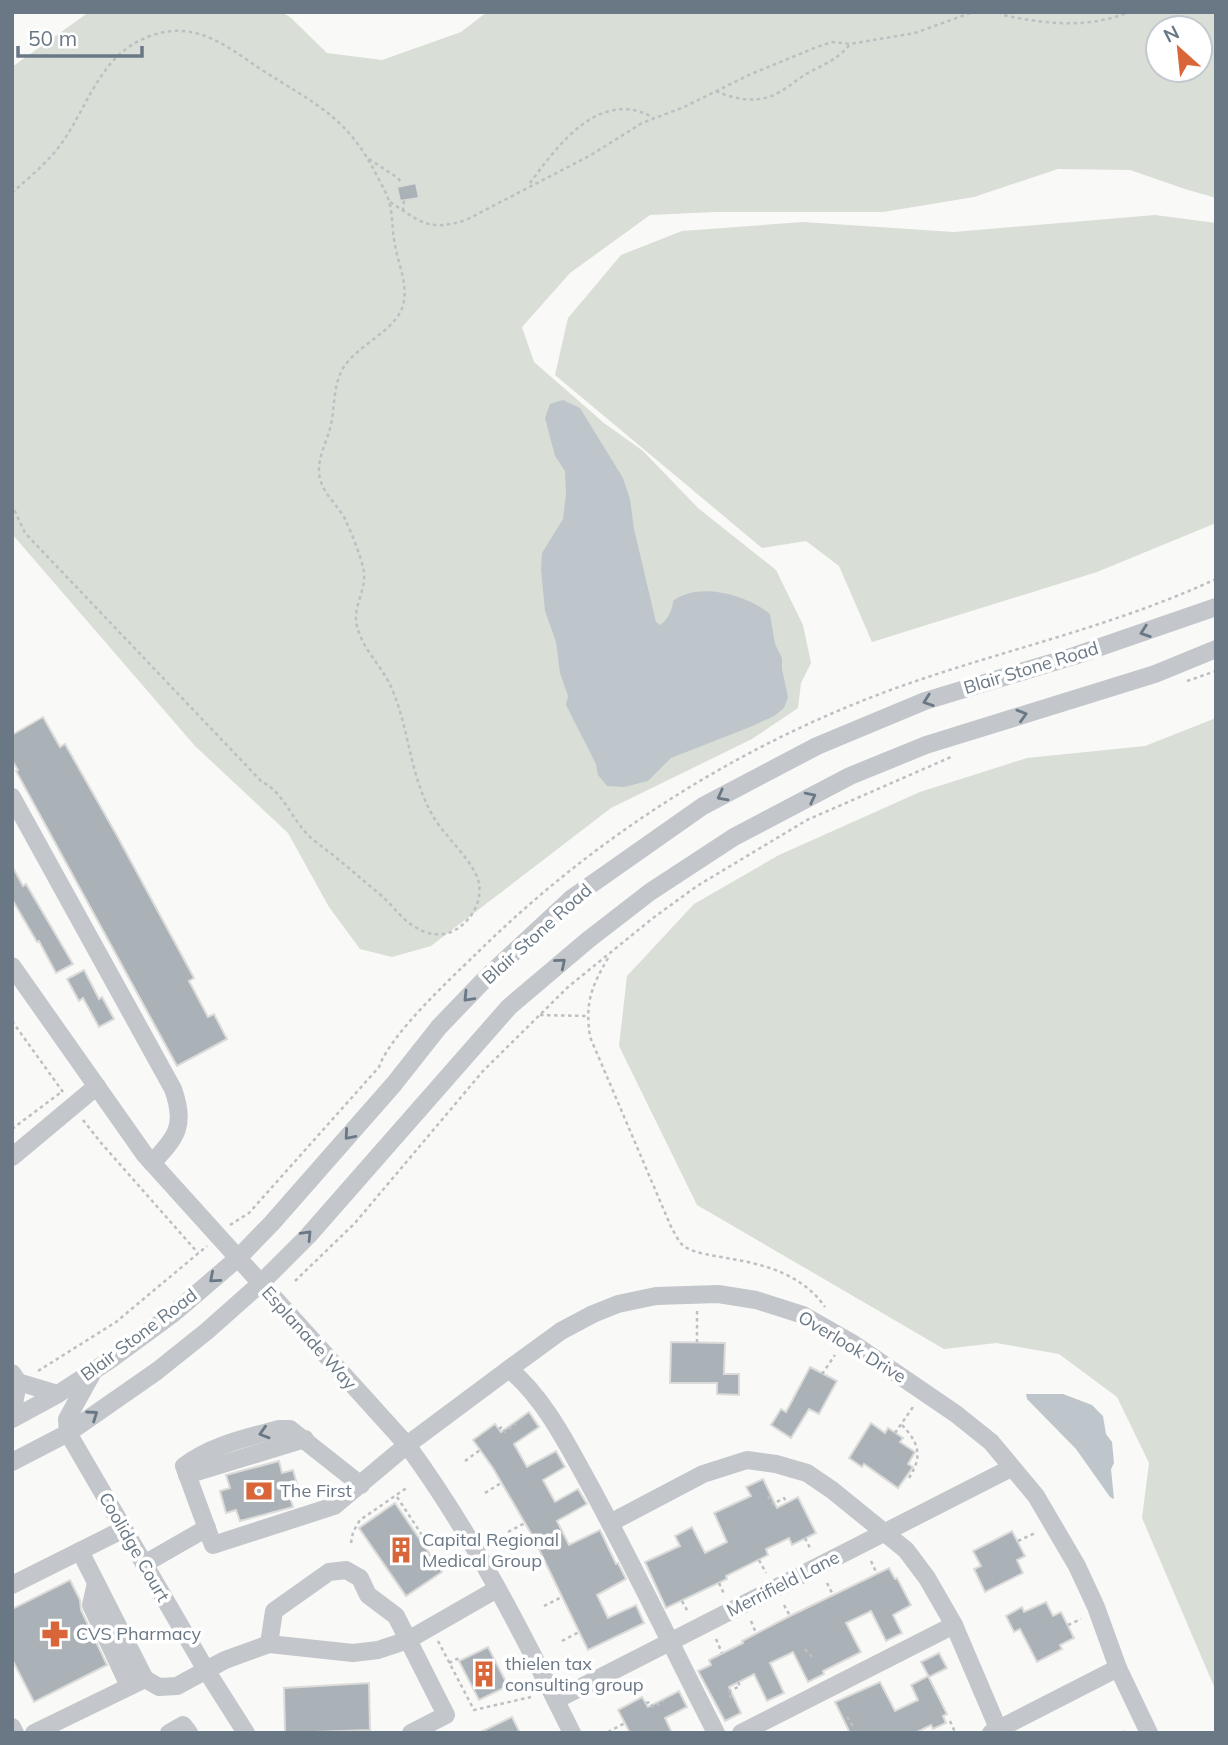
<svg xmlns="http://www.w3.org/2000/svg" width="1228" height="1745" viewBox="0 0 1228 1745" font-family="Mulish,sans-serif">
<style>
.green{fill:#d9ded6;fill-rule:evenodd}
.water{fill:#bec6cc}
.building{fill:#aab1b7;stroke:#dbdbd9;stroke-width:2}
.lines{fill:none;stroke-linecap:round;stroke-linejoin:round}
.path{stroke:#bdbfc2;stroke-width:2.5;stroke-dasharray:3.5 3.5;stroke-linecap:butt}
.minor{stroke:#c3c6ca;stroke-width:18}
.oneway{stroke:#6a7886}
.labels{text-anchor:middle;stroke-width:7;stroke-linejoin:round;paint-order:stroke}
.street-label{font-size:18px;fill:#6a7886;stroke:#fff}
.poi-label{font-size:18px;fill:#6a7886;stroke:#fff;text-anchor:start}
</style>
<rect width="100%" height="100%" fill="#f9f9f7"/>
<g class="green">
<path d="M89 12H281L290 17 327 53 382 60 461 32 487 12H1216V198L1185 189 1130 170 1058 169 974 197 883 212H714L650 215 570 273 522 327 534 362 604 423 643 451 698 508 776 570 803 625 811 663 801 683 798 708 752 739 611 808 431 946 392 957 360 949 329 907 288 833 195 746 12 534V67ZM1158 28H1200V70H1158Z"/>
<path d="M1155 215 1216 223V523L1097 572 872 642 839 566 806 541 762 548 555 375 568 318 621 255 682 231 803 222 954 232Z"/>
<path d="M1216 718V1691L1142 1518 1149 1463 1117 1397 1059 1354 996 1343 944 1349 697 1205 619 1046 627 976 694 904 779 855 920 792 1027 758 1145 746Z"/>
</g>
<g class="water">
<path d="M563 400 580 408 623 478 630 499 634 529 656 622 660 625C667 621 673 609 673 601 699 581 747 595 770 614L775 644 782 658V669L788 697 784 708 774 716 750 727 671 758 648 781 624 787 607 786 598 775 596 764 566 705 568 696 560 673 556 642 545 611 541 569 542 553 563 519 566 494 565 471 555 456 545 418 550 404Z"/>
<path d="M1026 1394H1063L1092 1405 1103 1416 1106 1434 1112 1442 1114 1463 1111 1469 1114 1499 1110 1497 1076 1449 1027 1399Z"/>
</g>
<g class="building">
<path d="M416 183 419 198 400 201 397 187Z"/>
<path d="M43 717 60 747 65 744 116 834 194 978 189 981 208 1017 214 1014 227 1039 177 1066 16 771 18 770 12 760V735Z"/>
<path d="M12 866 23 886 26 884 73 964 56 973 39 941 37 942 12 899Z"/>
<path d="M84 970 99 999 102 997 114 1019 99 1027 83 998 79 1001 67 979Z"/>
<path d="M671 1342 725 1343 724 1374H739V1395L717 1394V1383H670Z"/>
<path d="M810 1367 837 1381 819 1414 809 1409 791 1438 771 1425 781 1409 786 1412Z"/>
<path d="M529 1412 539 1427 514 1444 527 1467 556 1451 565 1467 543 1480 555 1502 578 1489 587 1504 557 1521 569 1545 600 1530 616 1564 618 1563 626 1579 597 1595 608 1618 636 1605 644 1623 588 1650 532 1535 493 1468 473 1440 495 1424 501 1432Z"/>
<path d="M871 1423 885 1433 888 1428 903 1438 900 1442 915 1452 908 1464 913 1467 898 1488 864 1464 862 1467 849 1458Z"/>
<path d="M279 1461 282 1473 293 1470 299 1491 289 1494 293 1507 240 1521 236 1510 226 1513 220 1491 230 1488 226 1475Z"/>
<path d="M763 1479 777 1508 798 1497 816 1533 792 1545 789 1538 766 1549 768 1555 726 1576 727 1579 666 1608 645 1562 680 1546 675 1536 692 1527 705 1553 727 1542 714 1513 751 1496 746 1487Z"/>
<path d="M395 1503 442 1572 406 1596 359 1528Z"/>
<path d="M1012 1531 1025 1556 1017 1560 1023 1573 985 1592 974 1569 981 1566 973 1551Z"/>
<path d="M889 1568 895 1579 897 1578 911 1605 893 1615 902 1633 886 1641 871 1611 846 1623 861 1652 823 1671 824 1674 808 1682 793 1652 770 1663 784 1693 767 1701 754 1674 729 1687 741 1713 725 1721 698 1671 711 1665 709 1660 743 1643 742 1641 790 1616Z"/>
<path d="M70 1580 80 1600 81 1610 107 1665 34 1702 12 1659V1609Z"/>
<path d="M1046 1602 1053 1616 1061 1612 1074 1638 1060 1645 1062 1649 1037 1662 1020 1629 1014 1632 1006 1616 1022 1607 1024 1612Z"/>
<path d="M488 1647 508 1686 479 1700 459 1661Z"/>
<path d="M939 1653 947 1668 929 1677 921 1662Z"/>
<path d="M928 1676 947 1714 943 1716 946 1723 933 1729 931 1725 915 1733H850L835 1702 880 1682 895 1711 918 1700 911 1685Z"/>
<path d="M369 1683 370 1730 285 1733 284 1688Z"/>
<path d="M679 1691 687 1707 665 1718 672 1733H630L618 1710 642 1697 648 1707Z"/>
<path d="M512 1717 520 1733H479Z"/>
</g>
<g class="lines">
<g class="path">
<path d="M998 12 1003 15C1045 24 1088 29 1129 12"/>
<path d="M716 91C738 101 762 104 783 90 791 85 798 79 806 74 822 65 838 60 850 44"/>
<path d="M369 159 398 178 402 184"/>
<path d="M530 183C558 145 600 87 654 118"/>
<path d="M12 193C27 179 45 165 58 148 89 108 98 53 153 35 197 20 229 48 262 70 315 104 348 117 377 176 382 186 388 195 390 205 393 218 392 232 395 245 398 263 407 282 404 300 401 330 357 343 342 370 333 388 335 406 331 424 328 440 319 453 319 470 319 491 336 502 345 519 352 534 361 556 364 572 366 591 352 608 357 626 362 649 383 667 392 689 410 731 409 775 434 818 446 838 474 861 479 883 482 903 471 921 455 930 443 937 428 935 417 928 403 921 393 906 382 896 365 882 349 868 333 855 324 848 315 842 308 835 290 816 284 793 261 781L25 533 12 505"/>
<path d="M390 202C421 222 428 232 466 220L591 155 642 123 684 107 751 74 817 47 832 42 850 44 915 33 973 12"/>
<path d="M403 211 404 200"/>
<path d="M1187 681 1216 671"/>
<path d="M608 958C591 988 585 1002 590 1037L672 1229C676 1235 679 1243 685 1247 697 1254 712 1255 726 1258 764 1264 802 1274 825 1307"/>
<path d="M540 1015 586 1016"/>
<path d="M12 1021 63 1092"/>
<path d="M83 1120 102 1144 198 1253"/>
<path d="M12 1129 60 1093"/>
<path d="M230 1225 249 1213 379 1067C390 1035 449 980 475 955 598 833 751 737 916 681 1016 647 1119 624 1216 579"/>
<path d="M295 1281 355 1223 483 1071 568 987 653 918 697 886 807 820 951 757"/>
<path d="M697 1311V1343"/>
<path d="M38 1371 116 1322 207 1246"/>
<path d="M822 1374 835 1355"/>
<path d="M902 1425C919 1443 923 1456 909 1478"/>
<path d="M499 1429 502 1427 505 1432 516 1424"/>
<path d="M895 1433 913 1407"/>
<path d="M465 1461 480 1450"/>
<path d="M485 1493 501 1483"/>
<path d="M768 1496 773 1504 784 1498 787 1503"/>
<path d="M397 1497 422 1535"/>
<path d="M508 1532 525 1523"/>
<path d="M805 1538 811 1550"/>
<path d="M1018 1541 1037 1532"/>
<path d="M351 1543 353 1532 360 1520 408 1487"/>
<path d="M759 1560 766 1573"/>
<path d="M871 1561 877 1574"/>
<path d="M524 1565 542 1556"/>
<path d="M719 1583 724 1594"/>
<path d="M827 1583 833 1595"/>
<path d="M682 1601 688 1612"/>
<path d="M784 1605 790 1616"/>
<path d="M544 1606 562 1597"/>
<path d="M751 1621 756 1633"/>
<path d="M1068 1625 1081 1619"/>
<path d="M716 1639 722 1653"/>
<path d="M438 1641 474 1710 531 1697"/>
<path d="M562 1641 579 1632"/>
<path d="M805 1649 814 1659"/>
<path d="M449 1663 461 1657"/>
<path d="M731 1698 728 1692 740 1686 738 1682"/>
<path d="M646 1703 650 1702 653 1707 664 1702"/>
<path d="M847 1717 853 1726"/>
<path d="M950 1721 955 1732"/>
<path d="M608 1732 625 1723"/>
<path d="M1122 1733 1126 1731"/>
</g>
<g class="minor">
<path d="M12 797 173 1089C186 1125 177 1137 152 1163"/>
<path d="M12 966 145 1155 407 1445C473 1535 523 1634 572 1733"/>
<path d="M12 1157 97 1086"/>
<path d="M509 1369C544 1398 566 1442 588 1482 633 1564 673 1649 716 1733"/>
<path d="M93 1372 67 1419 68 1433 206 1670 246 1733"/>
<path d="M12 1373 18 1382 12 1416"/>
<path d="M18 1382 58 1394"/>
<path d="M12 1419 58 1394 110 1360 174 1313 238 1258 272 1223 394 1084 439 1027 487 977 572 898 703 806 817 746 925 701 1074 656 1216 607"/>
<path d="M12 1462 68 1433 157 1371 207 1331 260 1284 308 1236 509 1007 588 940 650 892 734 837 850 776 926 745 1155 674 1216 649"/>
<path d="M187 1475 305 1439"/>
<path d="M361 1485 290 1429H279C246 1438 211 1445 184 1466L213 1545 334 1506 407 1445 509 1369 561 1331 593 1314 618 1304 656 1296 718 1294 756 1300 803 1315 852 1343 956 1414 991 1442 1036 1496 1077 1566 1096 1607 1118 1668 1149 1733"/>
<path d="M610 1523 703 1474 747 1460 776 1464 807 1473 832 1490 906 1550 927 1578 954 1625 1000 1733"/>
<path d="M80 1551 145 1679 159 1687 177 1686 225 1660 269 1644 353 1653 378 1650 408 1640 497 1589"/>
<path d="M144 1564 207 1528"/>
<path d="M96 1583 91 1605 129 1686"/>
<path d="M12 1585 124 1529"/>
<path d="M269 1644 274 1611 329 1572 346 1570 360 1578 368 1595 396 1616 446 1715 411 1733"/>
<path d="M556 1700 1011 1468"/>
<path d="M12 1727 15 1733"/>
<path d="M34 1733 145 1679"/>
<path d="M169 1733 183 1725 189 1733"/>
<path d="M741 1733 954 1625"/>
<path d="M991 1733 1118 1668"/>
</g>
</g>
<defs><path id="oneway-chevron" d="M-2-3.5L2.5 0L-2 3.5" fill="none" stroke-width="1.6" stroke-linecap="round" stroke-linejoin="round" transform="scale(1.75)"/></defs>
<g class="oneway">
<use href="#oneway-chevron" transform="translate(1145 632) rotate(161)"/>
<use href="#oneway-chevron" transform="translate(928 701) rotate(161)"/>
<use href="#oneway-chevron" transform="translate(1022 715) rotate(-17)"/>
<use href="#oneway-chevron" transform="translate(722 796) rotate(152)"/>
<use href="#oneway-chevron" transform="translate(811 797) rotate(-27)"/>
<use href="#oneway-chevron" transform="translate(561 963) rotate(-40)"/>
<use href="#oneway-chevron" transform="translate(468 997) rotate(134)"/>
<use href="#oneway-chevron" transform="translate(349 1135) rotate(131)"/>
<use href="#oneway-chevron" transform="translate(307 1235) rotate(-47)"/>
<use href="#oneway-chevron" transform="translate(214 1278) rotate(139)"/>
<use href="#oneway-chevron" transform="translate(93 1415) rotate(-35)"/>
<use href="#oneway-chevron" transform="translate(264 1433) rotate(163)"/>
</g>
<defs>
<g id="bank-bare" transform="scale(2.1)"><path d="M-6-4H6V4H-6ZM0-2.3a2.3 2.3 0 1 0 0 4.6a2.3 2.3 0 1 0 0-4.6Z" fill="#d86638" stroke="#fff" stroke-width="2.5" paint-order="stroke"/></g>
<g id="building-bare" transform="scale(2.1)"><path d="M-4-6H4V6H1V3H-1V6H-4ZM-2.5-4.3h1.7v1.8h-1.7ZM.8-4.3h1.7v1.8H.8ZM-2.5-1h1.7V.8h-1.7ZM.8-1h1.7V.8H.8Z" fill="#d86638" stroke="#fff" stroke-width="2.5" paint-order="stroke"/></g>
<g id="pharmacy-bare" transform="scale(2.1)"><path d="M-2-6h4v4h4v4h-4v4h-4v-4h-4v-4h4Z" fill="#d86638" stroke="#fff" stroke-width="2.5" paint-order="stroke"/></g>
</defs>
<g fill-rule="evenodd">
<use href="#bank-bare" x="259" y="1491"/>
<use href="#building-bare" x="401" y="1550"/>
<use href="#pharmacy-bare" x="55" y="1634"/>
<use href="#building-bare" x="484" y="1674"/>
</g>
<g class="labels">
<g class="street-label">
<text transform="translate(1031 668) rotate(-17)" y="6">Blair Stone Road</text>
<text transform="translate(537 934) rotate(-42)" y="6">Blair Stone Road</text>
<text transform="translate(139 1335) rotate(-37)" y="6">Blair Stone Road</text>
<text transform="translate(309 1338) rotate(48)" y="6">Esplanade Way</text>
<text transform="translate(852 1347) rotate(31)" y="6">Overlook Drive</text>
<text transform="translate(134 1547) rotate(60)" y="6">Coolidge Court</text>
<text transform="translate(783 1584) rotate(-27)" y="6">Merrifield Lane</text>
</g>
<g class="poi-label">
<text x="280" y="1497">The First</text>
<text x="422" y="1546">Capital Regional<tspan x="422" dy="21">Medical Group</tspan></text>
<text x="76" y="1640">CVS Pharmacy</text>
<text x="505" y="1670">thielen tax<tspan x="505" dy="21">consulting group</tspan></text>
</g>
</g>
<rect width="1228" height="1745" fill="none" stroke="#6a7886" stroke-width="28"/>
<g transform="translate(1179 49) rotate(333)"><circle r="33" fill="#ffffff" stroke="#c3c9cf" stroke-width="2"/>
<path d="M0-5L12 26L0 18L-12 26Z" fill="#d86638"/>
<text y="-10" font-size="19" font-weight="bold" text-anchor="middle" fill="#6a7886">N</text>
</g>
<path d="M18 46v10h124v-10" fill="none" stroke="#6a7886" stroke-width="3.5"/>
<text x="28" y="46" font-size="21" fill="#6a7886" stroke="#ffffff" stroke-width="5" paint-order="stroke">50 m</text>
</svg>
